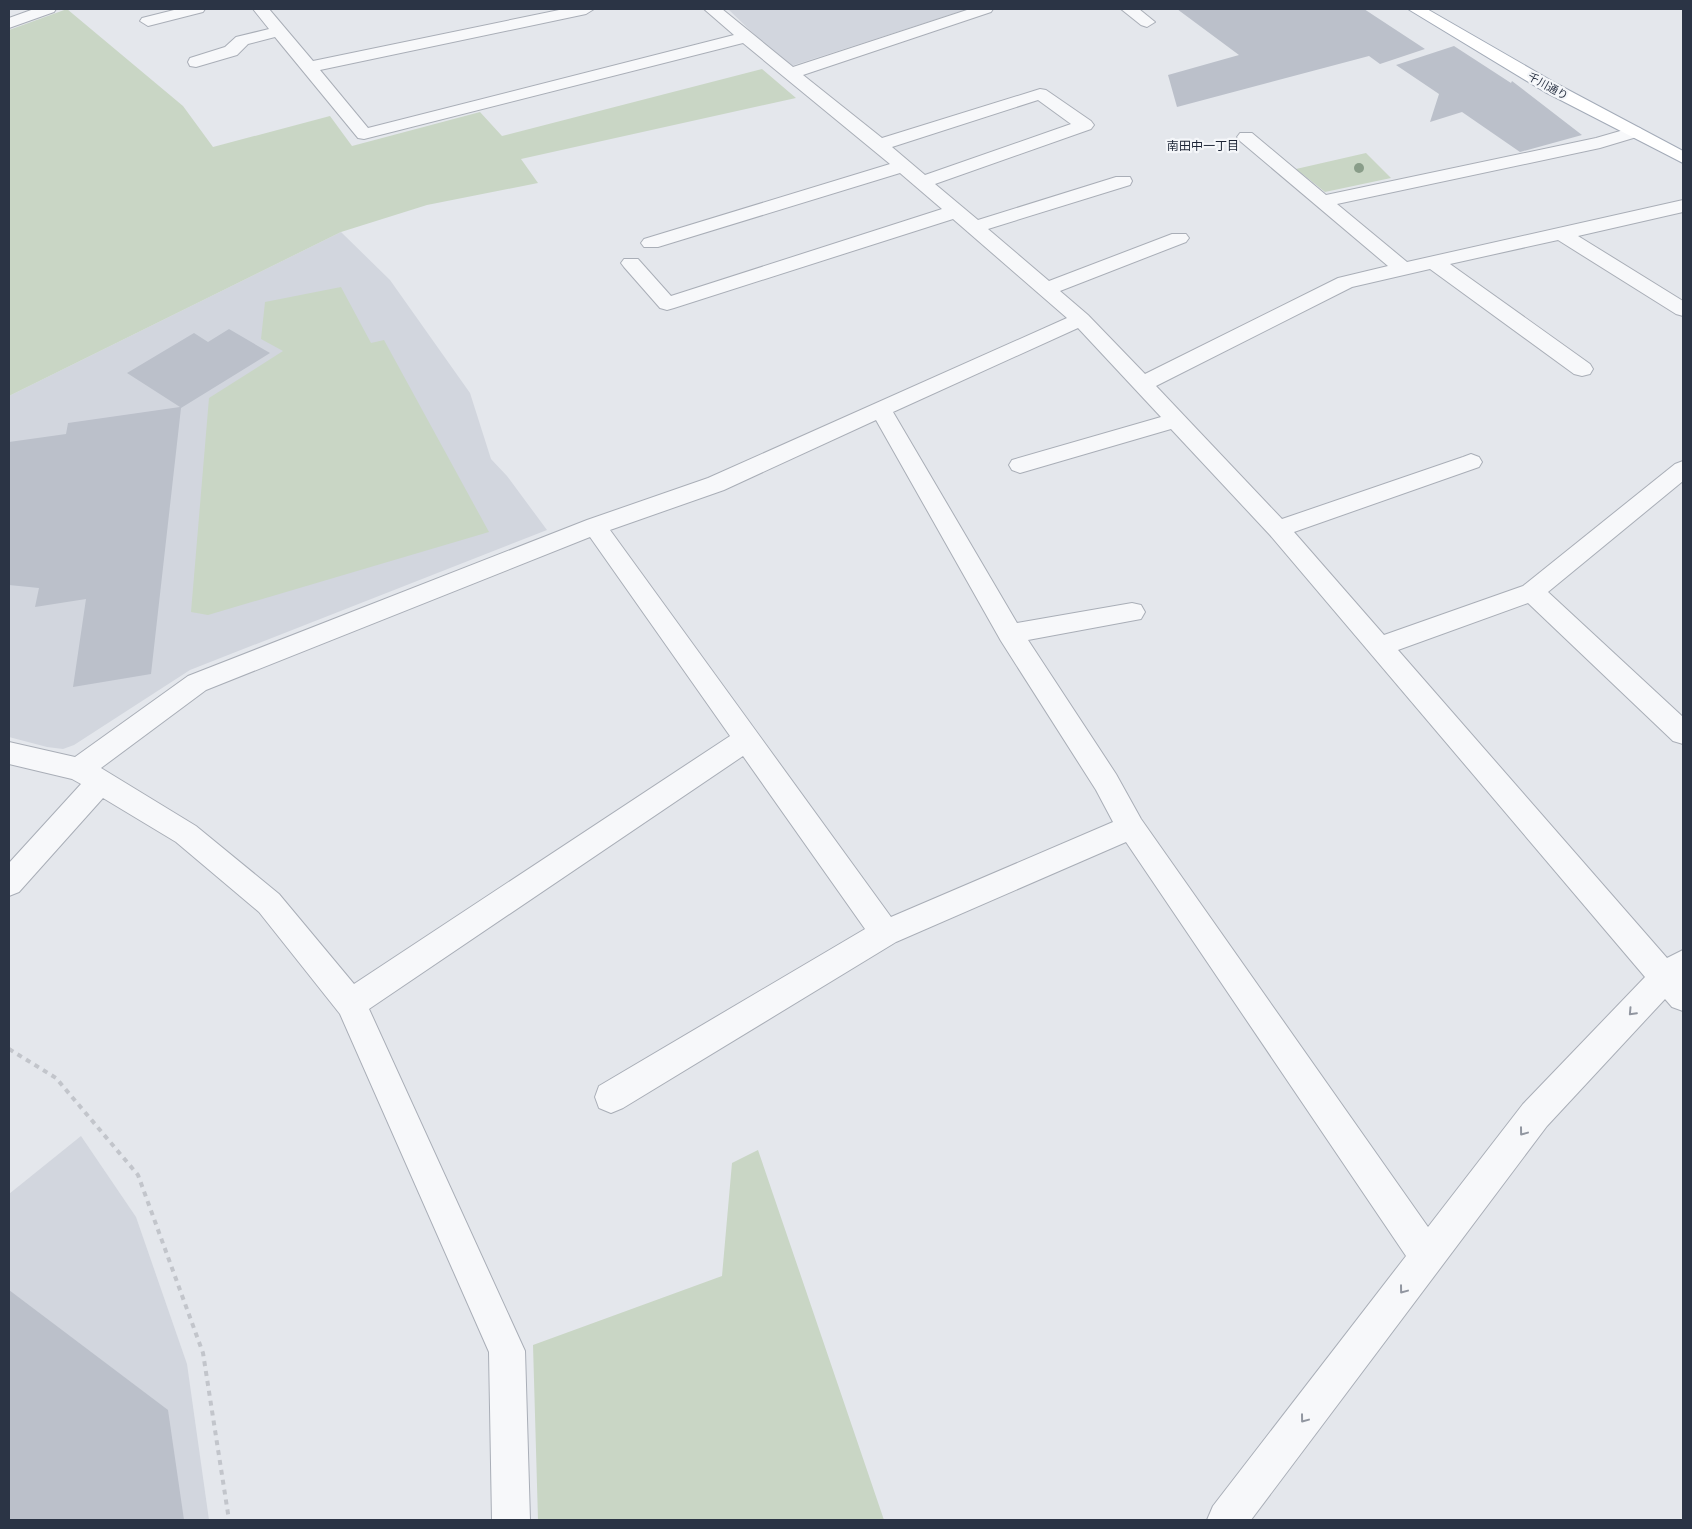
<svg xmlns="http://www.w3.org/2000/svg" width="1692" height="1529" viewBox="0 0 1692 1529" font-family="'Sofia Sans Condensed','Noto Sans JP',sans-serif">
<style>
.built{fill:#d2d6de}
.green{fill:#c9d6c5}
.building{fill:#bbc0ca}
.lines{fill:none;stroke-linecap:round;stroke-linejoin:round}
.minor-casing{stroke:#a9aeb7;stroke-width:2}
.major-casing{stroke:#a3abb8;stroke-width:2}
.path{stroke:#c2c5cb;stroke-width:4;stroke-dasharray:5 5;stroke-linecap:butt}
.minor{fill:#f7f8fa;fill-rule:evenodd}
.major{fill:#fff;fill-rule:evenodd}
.tree{fill:#899d89}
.oneway{stroke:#9196a0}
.labels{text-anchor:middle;stroke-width:4.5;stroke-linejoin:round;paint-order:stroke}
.far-street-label{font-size:11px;fill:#2b3445;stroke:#f4f6f9}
.far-neighbourhood-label{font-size:12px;fill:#1d2536;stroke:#f4f6f9}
</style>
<rect width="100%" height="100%" fill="#e4e7ec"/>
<g class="built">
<path d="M728 9H968L788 67Z"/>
<path d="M341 232 390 280 470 393 491 459 507 476 547 530 190 670 74 745 63 749 47 747 9 737V396Z"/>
<path d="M81 1136 136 1217 187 1364 209 1520H9V1194Z"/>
</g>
<g class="green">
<path d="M67 9 183 106 213 147 330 116 352 146 480 112 502 136 762 69 796 98 521 159 538 183 427 205 341 232 9 396V30Z"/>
<path d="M1366 153 1391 178 1325 192 1296 169Z"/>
<path d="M341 287 371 343 384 340 489 532 208 615 191 612 209 398 283 351 261 339 265 302Z"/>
<path d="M758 1150 884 1520H538L533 1345 722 1276 732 1163Z"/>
</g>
<g class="building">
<path d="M1177 9H1364L1425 49 1380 64 1369 56 1177 107 1168 75 1239 55Z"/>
<path d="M1454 46 1511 83 1512 81 1582 135 1520 152 1462 112 1430 122 1439 94 1396 65Z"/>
<path d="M229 329 270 353 181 408 151 674 73 687 86 599 35 607 39 588 9 585V442L66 434 68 423 180 407 127 373 194 333 208 342Z"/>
<path d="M9 1290 168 1410 184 1520H9Z"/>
</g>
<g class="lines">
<g class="minor-casing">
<g id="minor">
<path d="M34 9H56L54 12 9 28V18Z"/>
<path d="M178 9H205L203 12 148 26 140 21 142 18Z"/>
<path d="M253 9H269L313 61 564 9H594L586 14 320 70 368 128 734 35 704 9H722L793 67 970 9H993L991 12 803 75 882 138 1040 89 1046 90 1091 121 1094 125 1091 129 935 184 978 220 1116 177H1130L1132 181 1130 185 988 229 1049 281 1172 234H1186L1189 238 1186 242 1060 291 1088 315 1145 374 1338 278 1388 266 1240 141 1237 137 1240 133H1252L1326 195 1596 138 1634 127 1640 128 1643 132 1640 136 1600 148 1337 204 1407 262 1683 200V212L1578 236 1683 301V316L1676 314 1558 240 1450 264 1590 364 1593 369 1590 374 1582 376 1574 374 1430 269 1352 287 1156 386 1282 519 1463 457 1471 454 1479 457 1482 462 1479 467 1294 532 1384 635 1523 586 1675 464 1683 461V481L1548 592 1683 717V744L1673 741 1528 603 1398 650 1667 958 1683 950V1011L1672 1007 1665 999 1547 1126 1251 1520H1207L1213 1506 1406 1256 1126 842 896 942 623 1108 611 1113 599 1108 595 1097 599 1086 865 929 743 756 369 1009 525 1351 530 1520H492L489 1352 340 1014 259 912 176 842 103 798 19 892 9 896V863L81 784 72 779 9 764V742L75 757 188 676 587 520 708 478 1067 318 953 219 674 308 667 310 660 308 624 267 621 263 624 259H638L671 296 942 209 900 173 658 247H644L641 243 644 239 890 164 743 43 364 139 358 138 275 37 248 44 237 55 196 67 190 66 188 62 190 58 225 47 236 37 269 29ZM1038 100 1071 124 925 175 892 147ZM1078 328 1161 417 1012 460 1009 465 1012 470 1020 473 1171 429 1270 535 1645 977 1523 1104 1428 1227 1141 819 1116 774 1028 640 1141 619 1145 612 1141 605 1132 603 1017 623 893 412ZM876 420 1001 641 1096 790 1113 822 891 917 610 530 724 490ZM590 537 730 736 354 984 279 894 196 826 101 768 206 690Z"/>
<path d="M1121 9H1139L1155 22 1147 27 1141 25Z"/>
</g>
</g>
<g class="major-casing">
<path id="major" d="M1408 9H1427L1557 84 1683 151V163L1545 92Z"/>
</g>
<path class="path" d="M9 1049 56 1078 138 1175 203 1353 229 1520"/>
<use href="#minor" class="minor"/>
<use href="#major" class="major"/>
</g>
<circle class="tree" cx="1359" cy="168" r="5"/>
<defs><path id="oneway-chevron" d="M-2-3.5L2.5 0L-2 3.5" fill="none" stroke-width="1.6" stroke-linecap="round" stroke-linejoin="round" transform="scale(1.25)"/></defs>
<g class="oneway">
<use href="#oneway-chevron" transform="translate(1632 1012) rotate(133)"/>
<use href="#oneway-chevron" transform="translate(1523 1132) rotate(127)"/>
<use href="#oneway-chevron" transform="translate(1403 1290) rotate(127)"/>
<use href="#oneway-chevron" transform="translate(1304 1419) rotate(127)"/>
</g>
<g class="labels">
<g class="far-street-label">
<text transform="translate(1548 86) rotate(29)" y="4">千川通り</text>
</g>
<g class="far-neighbourhood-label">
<text x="1203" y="150">南田中一丁目</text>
</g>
</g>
<rect width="1692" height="1529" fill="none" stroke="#2b3445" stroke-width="20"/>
</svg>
